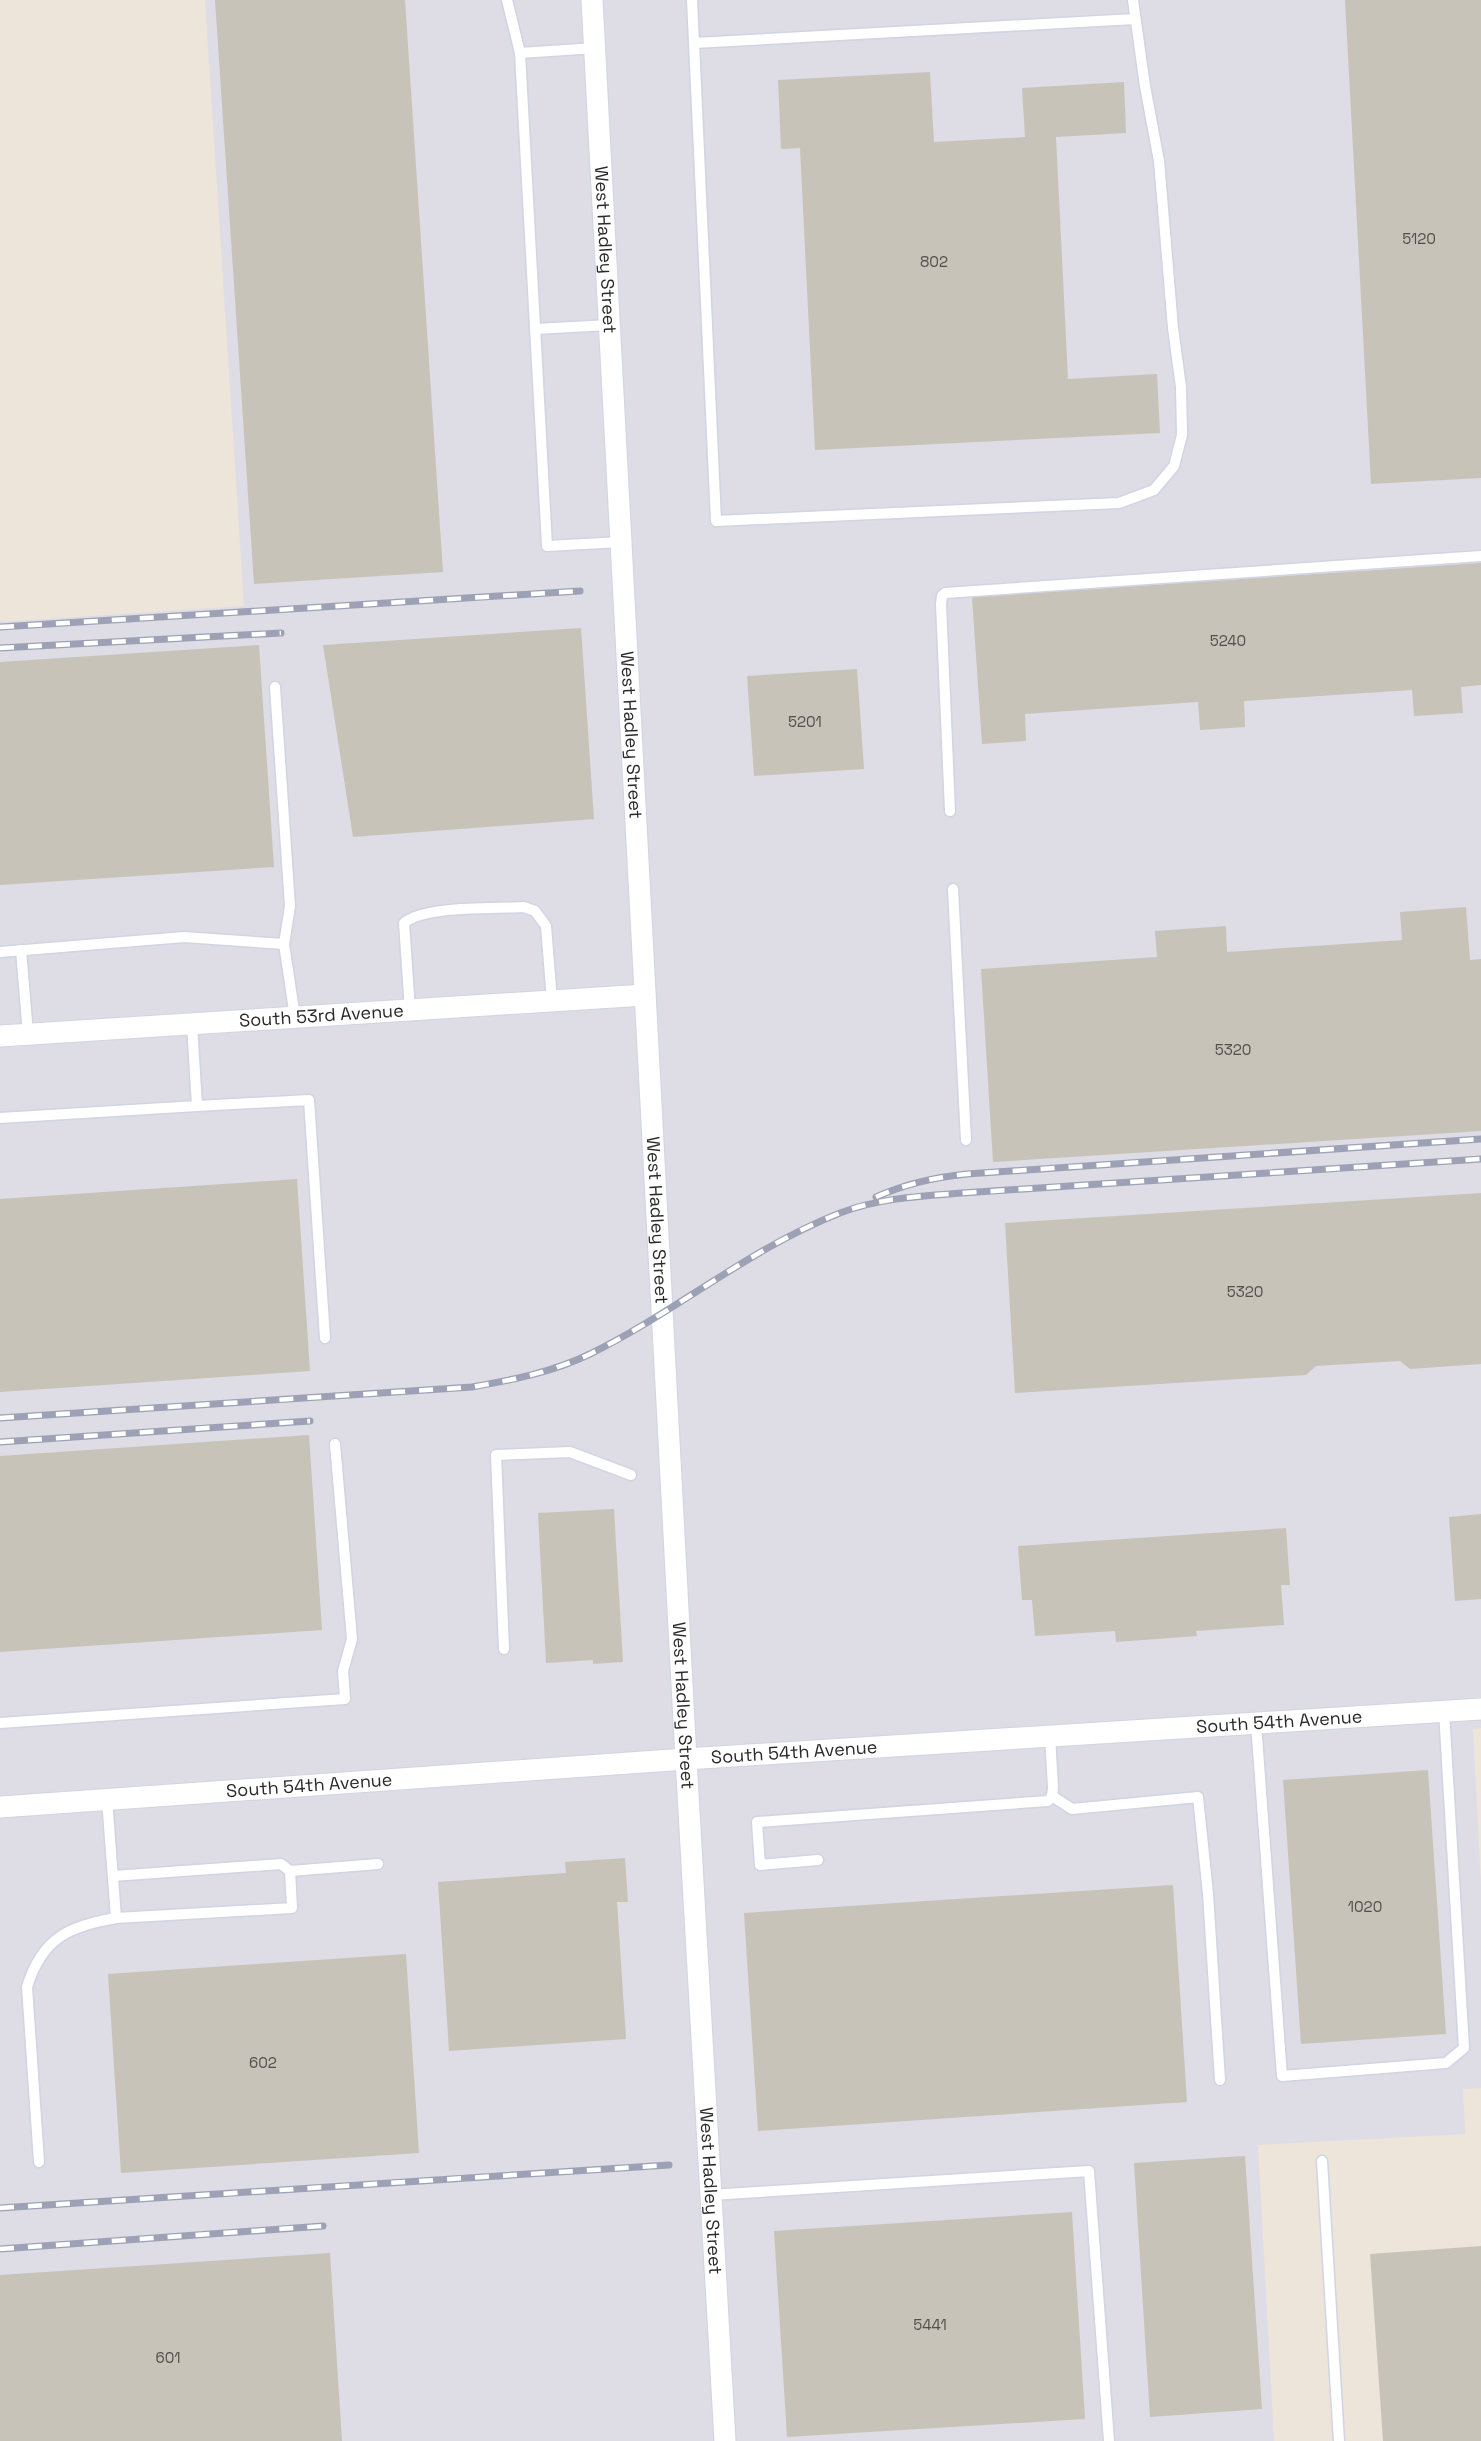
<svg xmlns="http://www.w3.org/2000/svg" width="1481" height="2441" viewBox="0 0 1481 2441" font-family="'Space Grotesk',sans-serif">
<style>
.industrial{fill:#dedce5}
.building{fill:#c8c3b9}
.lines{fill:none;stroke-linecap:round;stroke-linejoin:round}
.service-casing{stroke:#d0d4e4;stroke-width:13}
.minor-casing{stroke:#d0d4e4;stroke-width:23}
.service{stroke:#fff;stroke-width:10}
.minor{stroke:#fff;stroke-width:21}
.rail-casing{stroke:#9da1b6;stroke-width:7}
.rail{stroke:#fff;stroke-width:4.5;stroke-dasharray:14;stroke-linecap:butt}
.labels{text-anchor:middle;stroke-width:5;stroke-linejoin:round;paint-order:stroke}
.number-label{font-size:15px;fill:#52504e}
.street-label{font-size:18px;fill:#2a2a2a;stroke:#fff}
</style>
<rect width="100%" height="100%" fill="#ede5da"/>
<path class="industrial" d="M205 0H1481V1728L1473 1729 1481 1885V2088L1463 2089 1465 2134 1258 2145 1274 2441H0V622L244 606Z"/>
<g class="building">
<path d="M215 0H405L443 572 254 584Z"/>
<path d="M1345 0H1481V478L1371 484Z"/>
<path d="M930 72 934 142 1025 137 1022 88 1124 82 1126 133 1056 137 1068 379 1157 374 1160 433 815 450 800 148 781 149 778 80Z"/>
<path d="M1481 563V685L1461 687 1463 713 1414 716 1412 690 1244 701 1245 727 1200 730 1198 702 1025 714 1026 741 982 744 972 597Z"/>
<path d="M581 628 594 819 353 837 323 645Z"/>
<path d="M259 645 274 867 0 885V662Z"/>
<path d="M857 669 864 769 754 776 747 676Z"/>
<path d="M1466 907 1470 960 1481 959V1131L993 1162 981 969 1157 957 1155 931 1226 926 1227 952 1402 940 1400 912Z"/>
<path d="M297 1179 310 1371 0 1392V1199Z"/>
<path d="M1481 1193V1364L1410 1369 1400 1361 1316 1366 1306 1375 1015 1393 1005 1223Z"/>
<path d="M309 1435 322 1630 0 1652V1456Z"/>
<path d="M614 1509 623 1662 593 1664V1660L546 1663 538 1513Z"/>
<path d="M1481 1514V1599L1455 1601 1449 1517Z"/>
<path d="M1286 1528 1290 1585H1281L1284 1625 1196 1631 1197 1636 1116 1642 1115 1631 1035 1636 1032 1600H1022L1018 1546Z"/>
<path d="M1428 1770 1446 2034 1301 2044 1283 1780Z"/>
<path d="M625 1858 628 1902H617L626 2039 449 2051 438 1882 566 1873 565 1862Z"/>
<path d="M1173 1885 1187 2102 758 2131 744 1913Z"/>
<path d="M406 1954 419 2153 121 2173 108 1974Z"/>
<path d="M1245 2156 1262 2409 1150 2417 1134 2163Z"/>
<path d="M1072 2212 1085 2419 787 2437 774 2231Z"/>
<path d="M1481 2246V2441H1383L1370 2254Z"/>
<path d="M330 2253 342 2441H0V2275Z"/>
</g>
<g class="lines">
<g class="service-casing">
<g id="service">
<path d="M507 0 520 53"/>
<path d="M692 0 694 43"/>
<path d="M1133 0 1145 86 1159 161 1173 328 1181 387 1182 435 1174 466 1154 490 1119 503 716 521 694 43 1135 19"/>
<path d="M595 48 520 53 547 546 621 542"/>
<path d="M535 329 609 325"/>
<path d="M275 687 290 906 284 944"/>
<path d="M950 811 941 604 942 596 945 593 1481 556"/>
<path d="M953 889 966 1140"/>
<path d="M21 950 28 1034"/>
<path d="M0 952 184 937 284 944 295 1017"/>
<path d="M410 1010 404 923C426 905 494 909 524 907L535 911 546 926 552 1001"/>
<path d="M197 1106 309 1100 325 1338"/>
<path d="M0 1118 197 1106 192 1024"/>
<path d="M504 1649 496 1455 570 1452 631 1475"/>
<path d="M0 1723 345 1699 343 1671 352 1639 335 1444"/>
<path d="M1256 1723 1282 2076 1446 2063 1464 2048 1444 1711"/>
<path d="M1052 1796 1072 1809 1198 1797 1208 1894 1220 2080"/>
<path d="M107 1799 116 1918 292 1908 290 1871 378 1864"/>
<path d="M818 1860 760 1865 757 1822 1048 1801 1052 1796 1053 1788 1050 1736"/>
<path d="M113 1876 281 1864 290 1871"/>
<path d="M1322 2161 1339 2441"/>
<path d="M39 2162 27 1987C42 1938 69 1926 116 1918"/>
<path d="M711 2195 1089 2171 1109 2441"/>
</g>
</g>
<g class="minor-casing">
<g id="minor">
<path id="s1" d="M592 0 686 1759 725 2441"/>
<path id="s2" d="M0 1036 645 995"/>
<path id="s3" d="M0 1807 686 1759 1481 1709"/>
</g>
</g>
<use href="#service" class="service"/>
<use href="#minor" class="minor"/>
<g class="rail-casing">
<g id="rail">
<path d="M0 627 580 591"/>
<path d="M0 648 281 633"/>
<path d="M876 1197C905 1184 936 1177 967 1174L1481 1139"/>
<path d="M0 1418 472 1387C512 1380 553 1372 590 1354 676 1312 750 1248 840 1213 879 1198 921 1196 962 1193L1481 1159"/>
<path d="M0 1442 310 1421"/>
<path d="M0 2208 669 2165"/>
<path d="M0 2249 323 2226"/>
</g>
</g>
<use href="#rail" class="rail"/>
</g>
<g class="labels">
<g class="number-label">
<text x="1419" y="244">5120</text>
<text x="934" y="267">802</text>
<text x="1228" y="646">5240</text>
<text x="805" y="727">5201</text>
<text x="1233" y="1055">5320</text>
<text x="1245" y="1297">5320</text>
<text x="1365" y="1912">1020</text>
<text x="263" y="2068">602</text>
<text x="930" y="2330">5441</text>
<text x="168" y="2363">601</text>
</g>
<g class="street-label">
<text dy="6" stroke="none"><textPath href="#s1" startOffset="250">West Hadley Street</textPath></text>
<text dy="6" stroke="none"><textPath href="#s1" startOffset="736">West Hadley Street</textPath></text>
<text dy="6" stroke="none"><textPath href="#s2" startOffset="322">South 53rd Avenue</textPath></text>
<text dy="6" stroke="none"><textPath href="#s1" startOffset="1222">West Hadley Street</textPath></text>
<text dy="6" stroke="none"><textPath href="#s1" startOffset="1708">West Hadley Street</textPath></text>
<text dy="6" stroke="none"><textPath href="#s3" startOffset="1282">South 54th Avenue</textPath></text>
<text dy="6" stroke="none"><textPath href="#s3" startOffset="796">South 54th Avenue</textPath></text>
<text dy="6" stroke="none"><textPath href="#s3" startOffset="310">South 54th Avenue</textPath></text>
<text dy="6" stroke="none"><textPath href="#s1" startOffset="2194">West Hadley Street</textPath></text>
</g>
</g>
</svg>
